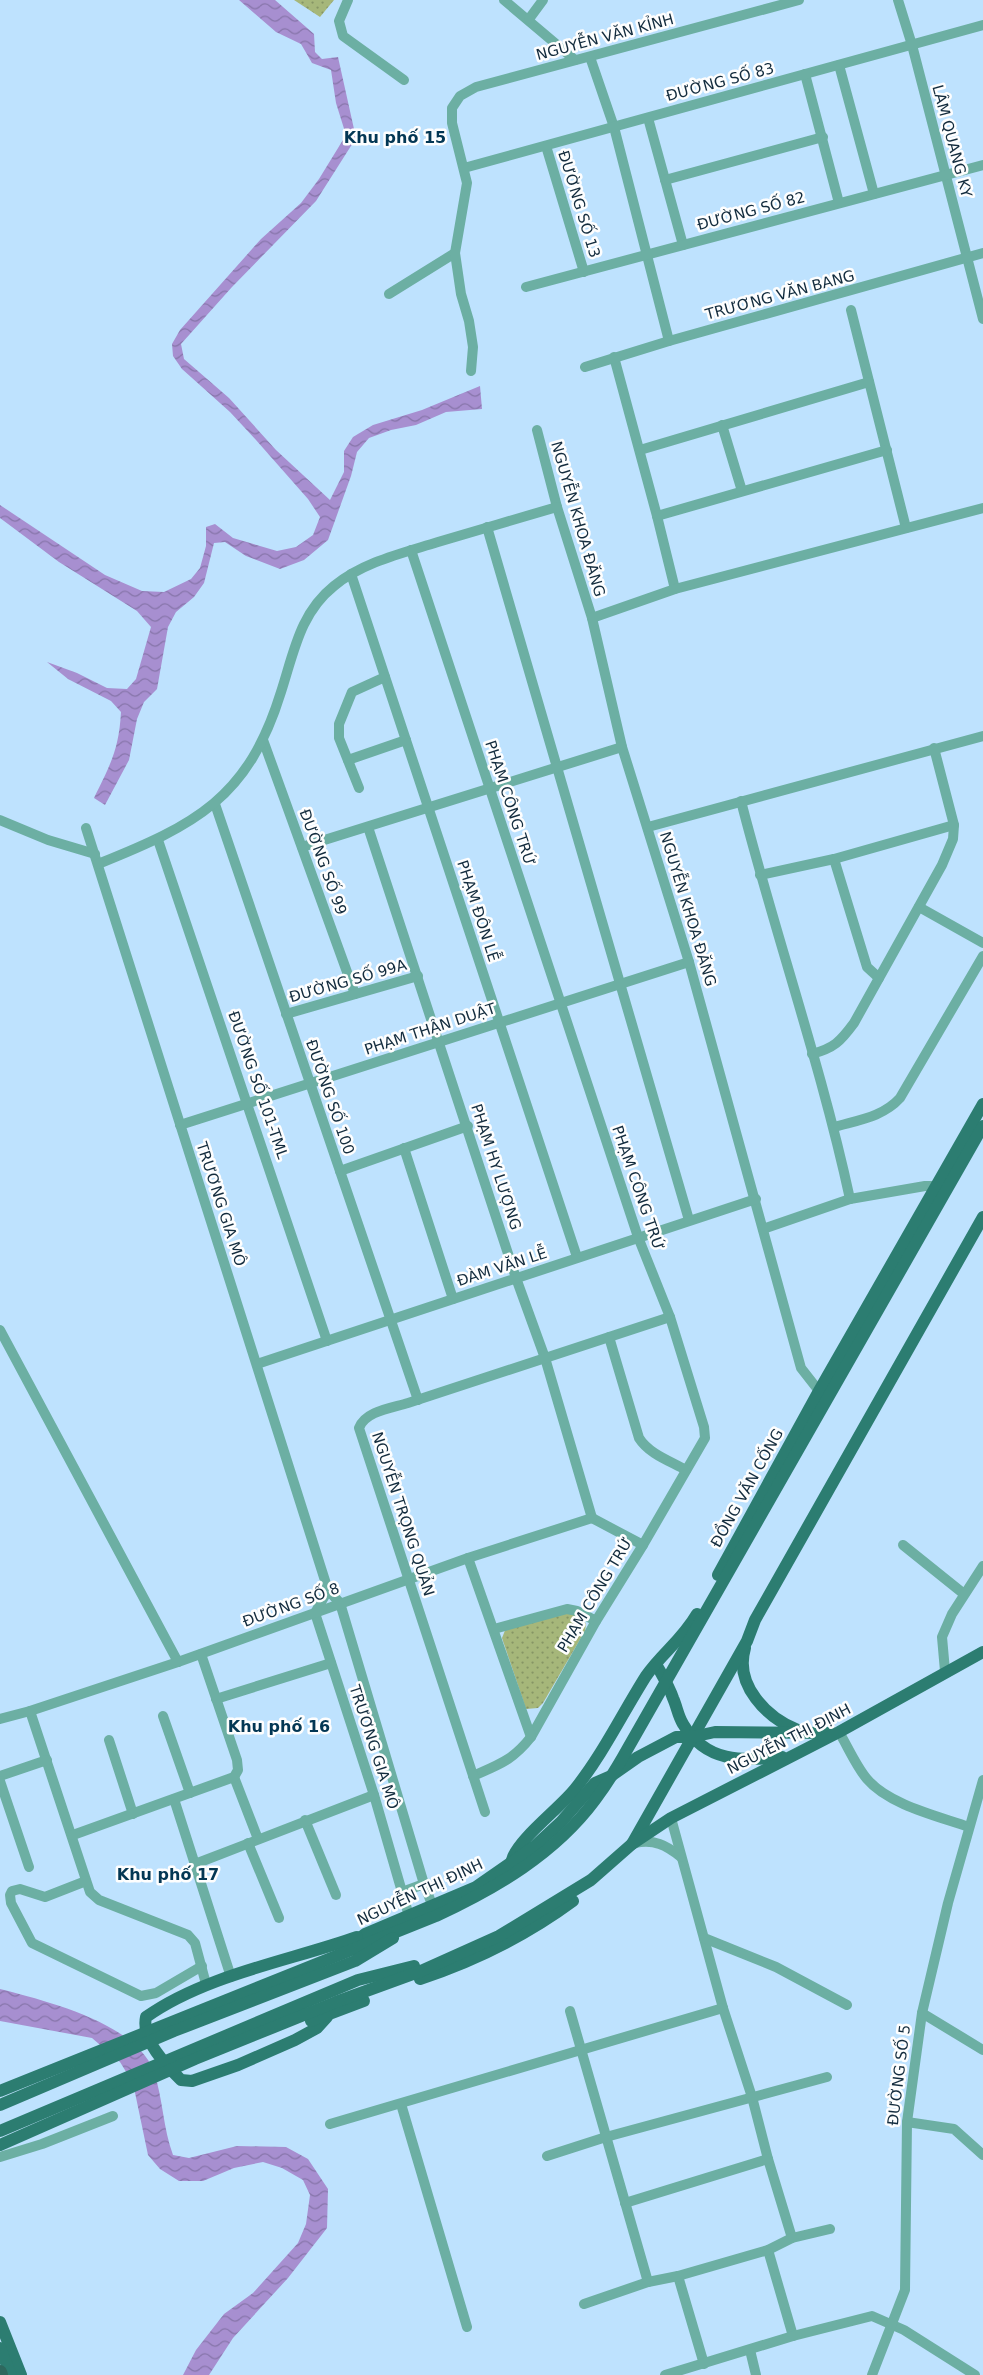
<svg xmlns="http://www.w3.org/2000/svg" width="983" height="2375" viewBox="0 0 983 2375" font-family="'DejaVu Sans',sans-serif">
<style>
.park{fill:url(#park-dots)}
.water{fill:url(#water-waves)}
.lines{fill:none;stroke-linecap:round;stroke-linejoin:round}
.minor{stroke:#6cafa3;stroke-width:10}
.major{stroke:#2c7d71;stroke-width:12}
.highway{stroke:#2e685e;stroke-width:14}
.labels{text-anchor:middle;stroke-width:5;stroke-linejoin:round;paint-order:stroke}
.street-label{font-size:15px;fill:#132c3e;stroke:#fefefe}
.neighbourhood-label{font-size:16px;font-weight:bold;fill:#033754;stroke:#fefefe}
</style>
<defs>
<pattern id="park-dots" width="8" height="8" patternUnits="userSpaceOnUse" patternTransform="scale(1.25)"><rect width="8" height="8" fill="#a6b77a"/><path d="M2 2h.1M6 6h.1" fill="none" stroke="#869565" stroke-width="1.8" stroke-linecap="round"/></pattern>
<pattern id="water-waves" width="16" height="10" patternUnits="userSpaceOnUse" patternTransform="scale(1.25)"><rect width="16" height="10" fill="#a78fd0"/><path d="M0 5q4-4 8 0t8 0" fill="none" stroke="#8775aa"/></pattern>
</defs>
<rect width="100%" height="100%" fill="#bee2fe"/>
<g class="park">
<path d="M294 0H334L320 17Z"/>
<path d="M565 1609 581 1616 586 1624 585 1631 543 1703 538 1708 526 1709 502 1638 506 1628Z"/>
</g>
<g class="water">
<path d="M239 0H275L314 34 315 52 322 59 338 57 356 138 316 201 232 287 181 344 184 359 229 398 276 450 330 500 344 472V451L353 437 373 425 422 410 480 386 482 409 446 412 416 425 391 430 369 438 357 452 351 476 328 540 304 560 280 569 246 556 225 542 214 543 204 583 194 597 176 612 168 627 157 689 144 702 137 719 129 760 105 805 94 798C110 765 119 750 121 712L111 701 68 679 47 662 77 673 107 688 127 689 136 679 151 627 137 611 59 562 0 518V505L105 575 142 591 164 592 191 579 200 568 206 546V527L215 524 233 538 277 551 296 547 313 535 320 517 308 499 256 440 230 412 182 369 173 356 172 344 180 330 261 239 301 203 319 179 346 135 336 103 331 70 312 63 301 44 276 32Z"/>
<path d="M0 1989C46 2001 137 2023 154 2072 163 2099 163 2128 173 2155L189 2158 237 2146 286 2147 308 2159 328 2189 327 2228 288 2278 233 2338 209 2375H183L196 2350 224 2314 253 2293 298 2243 306 2224 310 2195 303 2180 282 2168 263 2162 234 2168 203 2181H179L160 2169 148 2155 133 2083 120 2062 92 2038 0 2021Z"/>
</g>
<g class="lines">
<g class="minor">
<path d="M348 0 339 21 343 36 404 80"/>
<path d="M504 0 575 60"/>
<path d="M898 0 912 45 983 319"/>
<path d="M529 19 543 0"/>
<path d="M590 57 614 127 669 341"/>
<path d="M839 65 874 194"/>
<path d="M805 74 839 203"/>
<path d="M648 118 683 245"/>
<path d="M546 146 584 272"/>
<path d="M464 168 983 25"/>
<path d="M665 180 823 137"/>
<path d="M526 287 983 165"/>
<path d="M389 294 455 253"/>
<path d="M851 310 906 528"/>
<path d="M614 357 657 516 675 589"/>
<path d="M585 367 669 341 983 253"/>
<path d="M471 371 473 347 469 321 461 294 455 253 467 183 452 123V108L460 96 476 87 799 0"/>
<path d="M722 425 742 491"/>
<path d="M537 430 557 507 592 618 622 747 689 962 801 1368 819 1391"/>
<path d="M640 450 869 382"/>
<path d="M657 516 887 450"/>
<path d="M487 527 689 1220"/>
<path d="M411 550 638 1237 670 1317 704 1427 705 1438 643 1545 596 1621 531 1737C513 1760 500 1764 473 1776"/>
<path d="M351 574 577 1257"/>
<path d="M592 618 675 589 983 508"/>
<path d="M263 740 355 994"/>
<path d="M348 760 406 740"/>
<path d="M359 788 339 738V724L352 692 385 677"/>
<path d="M741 801C775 934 821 1065 850 1199"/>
<path d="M215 804 418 1400"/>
<path d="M0 820 48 840 95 854"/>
<path d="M368 827 516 1278 545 1358 592 1518"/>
<path d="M648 827 983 736"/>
<path d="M86 828 328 1590 340 1603 424 1884 433 1907"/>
<path d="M158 840 327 1341"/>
<path d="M302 847 622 747"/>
<path d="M834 859 867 967 879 978"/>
<path d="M98 864C195 825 248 799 281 692 294 652 300 613 334 586 363 562 403 553 438 542 478 530 517 519 557 507"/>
<path d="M760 875 834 859 954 825"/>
<path d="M919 907 983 943"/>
<path d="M286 1014 418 976"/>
<path d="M812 1054C834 1048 840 1042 854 1023L942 865 953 839 954 825 934 748"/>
<path d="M180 1125 689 962"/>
<path d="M834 1127C858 1120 883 1117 900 1098L983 956"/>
<path d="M404 1148 453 1299"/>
<path d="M340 1171 468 1126"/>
<path d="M763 1229 850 1199 925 1186H936"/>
<path d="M0 1330 178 1662"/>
<path d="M609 1337 639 1438C649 1454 670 1461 686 1470"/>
<path d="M257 1364 756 1199"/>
<path d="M592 1518 643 1545"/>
<path d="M903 1545 964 1594"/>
<path d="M468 1558 531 1737"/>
<path d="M328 1590 315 1613 374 1795 409 1916"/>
<path d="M494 1629 567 1609 577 1611 596 1621"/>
<path d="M945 1671 942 1637 952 1614 983 1566"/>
<path d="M216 1699 331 1663"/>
<path d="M30 1711 90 1892 99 1900 188 1935 195 1943 206 1984"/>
<path d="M163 1716 190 1793"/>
<path d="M0 1719 30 1711 178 1662 468 1558 592 1518"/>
<path d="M839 1732C848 1747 856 1766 867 1779 889 1805 938 1816 969 1827"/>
<path d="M109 1740 133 1814"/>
<path d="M0 1776 47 1760"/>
<path d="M234 1777 258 1839"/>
<path d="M0 1781 29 1867"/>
<path d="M174 1799 231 1977"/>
<path d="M485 1812 359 1428C365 1411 392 1408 408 1403L670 1317"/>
<path d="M671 1818 723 2008 752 2097 768 2159 792 2238"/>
<path d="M305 1820 336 1895"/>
<path d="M73 1835 234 1777 238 1770 237 1760 201 1654"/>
<path d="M248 1843 279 1918"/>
<path d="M635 1843C654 1839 666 1845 681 1857"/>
<path d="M195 1864 374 1795"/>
<path d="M86 1881 45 1897 20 1889 12 1891 10 1895 11 1903 32 1943 141 1996 156 1993 202 1966"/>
<path d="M402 1892 424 1884"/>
<path d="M704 1938 776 1967 847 2005"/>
<path d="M570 2011 648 2282"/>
<path d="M922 2013 983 2050"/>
<path d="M401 2104 467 2327"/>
<path d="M907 2122 954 2129 983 2155"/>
<path d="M330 2124 723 2008"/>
<path d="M547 2156 606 2137 827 2077"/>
<path d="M0 2157 42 2144 113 2116"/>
<path d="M625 2203 768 2159"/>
<path d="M768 2250 793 2336"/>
<path d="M678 2276 704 2364"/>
<path d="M584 2304 648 2282 678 2276 768 2250 792 2238 830 2229"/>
<path d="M750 2350 756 2375"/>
<path d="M665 2375 793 2336 872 2316 904 2330 975 2375"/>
<path d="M872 2375 905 2290 907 2122 922 2013 948 1903 983 1780"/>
</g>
<g class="major">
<path d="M718 1575 819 1391 983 1104"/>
<path d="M745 1648C734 1685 767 1718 798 1730"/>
<path d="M656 1664C662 1675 669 1686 673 1698 677 1707 678 1716 683 1724 706 1763 742 1761 782 1757"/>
<path d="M632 1844 747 1641 755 1620 983 1217"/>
<path d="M512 1860C517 1840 560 1808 575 1789 603 1754 622 1714 646 1676 662 1653 682 1640 697 1614"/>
<path d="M350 1945 365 1934 476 1887 535 1846 561 1822 595 1783 611 1776 638 1757 676 1737H692L715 1732 832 1733"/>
<path d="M420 1979C474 1961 527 1935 573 1901"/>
<path d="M327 2017 317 2028 295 2040 238 2065 192 2081 181 2080C166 2065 141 2040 146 2017 205 1975 289 1961 357 1937"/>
<path d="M311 2021 364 2001"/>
<path d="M0 2091 436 1916C496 1888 555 1854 595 1800 607 1784 618 1766 628 1748L983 1126"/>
<path d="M0 2105 174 2031 355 1961 393 1938"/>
<path d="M0 2131 358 1980 414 1966"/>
<path d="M0 2145 195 2059 336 2002 421 1971 499 1936 591 1880 632 1844 671 1818 839 1732 983 1652"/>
<path d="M0 2322 21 2375"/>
<path d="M0 2348 11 2375"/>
</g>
<path class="highway" d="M0 2372 1 2375"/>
</g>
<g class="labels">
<g class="street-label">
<text transform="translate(605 37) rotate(-15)" y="5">NGUYỄN VĂN KỈNH</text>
<text transform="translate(720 82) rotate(-15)" y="5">ĐƯỜNG SỐ 83</text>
<text transform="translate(952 141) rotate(75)" y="5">LÂM QUANG KY</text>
<text transform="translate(579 204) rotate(73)" y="5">ĐƯỜNG SỐ 13</text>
<text transform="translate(751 211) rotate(-15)" y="5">ĐƯỜNG SỐ 82</text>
<text transform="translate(780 295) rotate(-15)" y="5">TRƯƠNG VĂN BANG</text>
<text transform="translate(578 519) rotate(74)" y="5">NGUYỄN KHOA ĐĂNG</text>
<text transform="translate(510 803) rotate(72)" y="5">PHẠM CÔNG TRỨ</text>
<text transform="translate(323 862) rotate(70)" y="5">ĐƯỜNG SỐ 99</text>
<text transform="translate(688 909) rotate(73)" y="5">NGUYỄN KHOA ĐĂNG</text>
<text transform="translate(478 911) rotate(72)" y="5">PHẠM ĐÔN LỄ</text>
<text transform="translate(348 981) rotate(-16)" y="5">ĐƯỜNG SỐ 99A</text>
<text transform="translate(430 1029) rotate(-18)" y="5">PHẠM THẬN DUẬT</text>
<text transform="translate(258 1085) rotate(71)" y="5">ĐƯỜNG SỐ 101-TML</text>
<text transform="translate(330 1097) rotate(71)" y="5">ĐƯỜNG SỐ 100</text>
<text transform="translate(496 1167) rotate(72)" y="5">PHẠM HY LƯỢNG</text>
<text transform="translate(638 1188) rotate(71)" y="5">PHẠM CÔNG TRỨ</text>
<text transform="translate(221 1204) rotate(72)" y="5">TRƯƠNG GIA MÔ</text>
<text transform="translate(502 1267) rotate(-18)" y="5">ĐÀM VĂN LỄ</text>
<text transform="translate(747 1488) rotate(-61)" y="5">ĐỒNG VĂN CỐNG</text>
<text transform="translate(403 1514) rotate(72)" y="5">NGUYỄN TRỌNG QUẢN</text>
<text transform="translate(595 1595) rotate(-59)" y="5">PHẠM CÔNG TRỨ</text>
<text transform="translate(291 1605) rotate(-20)" y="5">ĐƯỜNG SỐ 8</text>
<text transform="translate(789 1739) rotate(-27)" y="5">NGUYỄN THỊ ĐỊNH</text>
<text transform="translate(374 1747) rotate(72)" y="5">TRƯƠNG GIA MÔ</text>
<text transform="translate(420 1892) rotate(-25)" y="5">NGUYỄN THỊ ĐỊNH</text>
<text transform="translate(899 2075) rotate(-83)" y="5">ĐƯỜNG SỐ 5</text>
</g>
<g class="neighbourhood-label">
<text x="395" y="143">Khu phố 15</text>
<text x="279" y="1732">Khu phố 16</text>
<text x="168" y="1880">Khu phố 17</text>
</g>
</g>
</svg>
